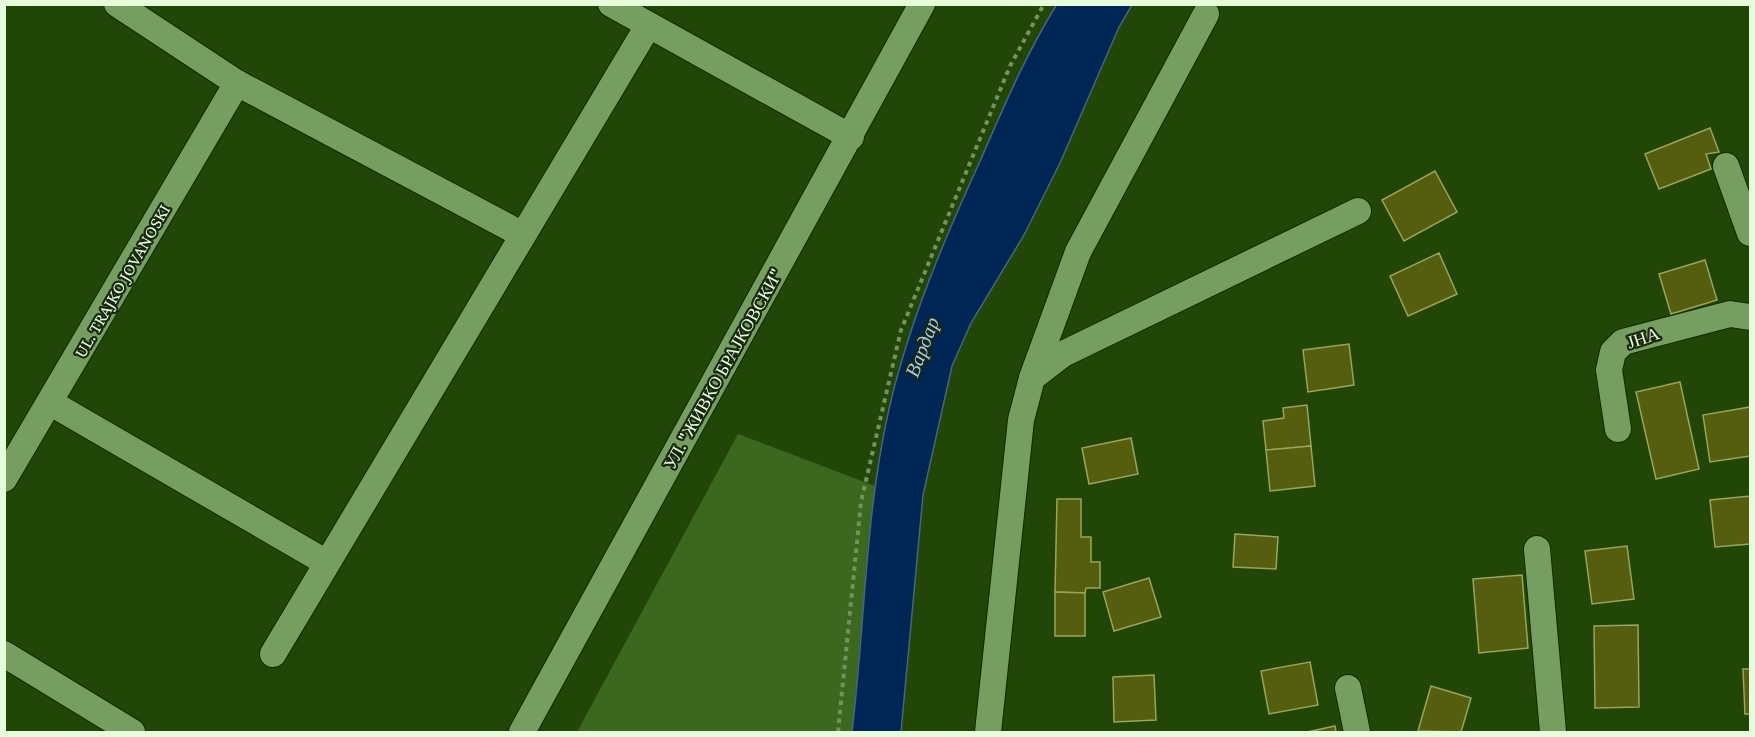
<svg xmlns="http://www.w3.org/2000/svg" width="1755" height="737" viewBox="0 0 1755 737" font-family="'Crimson Pro',serif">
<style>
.green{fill:#3b671f}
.water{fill:#002655;stroke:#45667e;stroke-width:1.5}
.building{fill:#555d0e;stroke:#9aa45b;stroke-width:1.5}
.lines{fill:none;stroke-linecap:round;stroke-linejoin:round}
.minor-casing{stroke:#0f2a00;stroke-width:28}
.path{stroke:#749260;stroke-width:4;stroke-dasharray:4.5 4.5;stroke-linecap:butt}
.minor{stroke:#759e60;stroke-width:26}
.labels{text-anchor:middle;stroke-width:4.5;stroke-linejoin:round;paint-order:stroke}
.street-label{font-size:18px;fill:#e6fcdc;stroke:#18280f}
.water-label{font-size:20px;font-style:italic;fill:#a4c8f7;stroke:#18280f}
</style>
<rect width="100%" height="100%" fill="#224607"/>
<path class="green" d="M738 434 875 486 852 732H577Z"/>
<path class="water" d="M1057 4 1132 5 1119 27 1060 163 1024 235 971 323 952 366 923 495 901 732H852C865 625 865 515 889 409 909 322 944 240 981 159 1004 106 1026 54 1057 4Z"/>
<g class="building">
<path d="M1710 128 1719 152 1706 154 1711 169 1659 189 1645 154Z"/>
<path d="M1435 171 1457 212 1404 241 1382 200Z"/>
<path d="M1439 253 1457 294 1408 316 1390 276Z"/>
<path d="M1705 260 1717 300 1671 314 1659 274Z"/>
<path d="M1349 344 1354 385 1308 392 1303 350Z"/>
<path d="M1680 382 1699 469 1656 479 1636 392Z"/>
<path d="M1307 405 1311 446 1266 450 1263 421 1284 418 1283 408Z"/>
<path d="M1750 407V456L1710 462 1703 415Z"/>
<path d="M1131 438 1138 474 1089 484 1082 448Z"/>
<path d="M1311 446 1315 486 1270 491 1266 450Z"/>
<path d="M1750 496V544L1715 547 1710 500Z"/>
<path d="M1057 499H1081V537H1091V562H1100V588H1086L1085 593 1055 592Z"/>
<path d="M1235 534 1278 537 1276 569 1233 567Z"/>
<path d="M1627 546 1634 599 1592 604 1585 551Z"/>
<path d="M1522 575 1528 648 1479 653 1473 579Z"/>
<path d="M1149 578 1161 617 1114 631 1103 592Z"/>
<path d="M1055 592 1085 593V636H1055Z"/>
<path d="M1638 625 1639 707 1595 708 1594 626Z"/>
<path d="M1310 662 1318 705 1269 714 1261 671Z"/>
<path d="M1743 669H1750V714H1745Z"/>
<path d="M1154 675 1156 720 1114 722 1113 677Z"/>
<path d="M1431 686 1471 698 1461 732 1418 731Z"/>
<path d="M1335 726 1336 732H1307Z"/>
</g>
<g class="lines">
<g class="minor-casing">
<g id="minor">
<path d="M117 4 237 83 523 235"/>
<path d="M611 4 851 137"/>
<path d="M1726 166 1750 233"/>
<path d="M1032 378 1078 252 1206 14"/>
<path d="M51 403 327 563"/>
<path d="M1618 429 1609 370 1613 352 1623 342 1730 314 1750 317"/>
<path d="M4 479 237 83"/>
<path d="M1537 549 1553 732"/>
<path d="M4 654 132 732"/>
<path d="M273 654 648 26"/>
<path d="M1348 688 1357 732"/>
<path d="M522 732 922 4"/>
<path d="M988 732 1021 420 1032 378 1063 354 1358 211"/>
</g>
</g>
<path class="path" d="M838 732 861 502 901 330 1010 66 1044 4"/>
<use href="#minor" class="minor"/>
</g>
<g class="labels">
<g class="street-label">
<text transform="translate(122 281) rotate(-60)" y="6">UL. TRAJKO JOVANOSKI</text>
<text transform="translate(1643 338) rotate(-18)" y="6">ЈНА</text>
<text transform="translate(723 369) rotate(-61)" y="6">УЛ. "ЖИВКО БРАЈКОВСКИ"</text>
</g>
<g class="water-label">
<text transform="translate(922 347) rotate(-69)" y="7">Вардар</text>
</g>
</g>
<rect width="1755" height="737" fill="none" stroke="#e6fcdc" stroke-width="12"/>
</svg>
